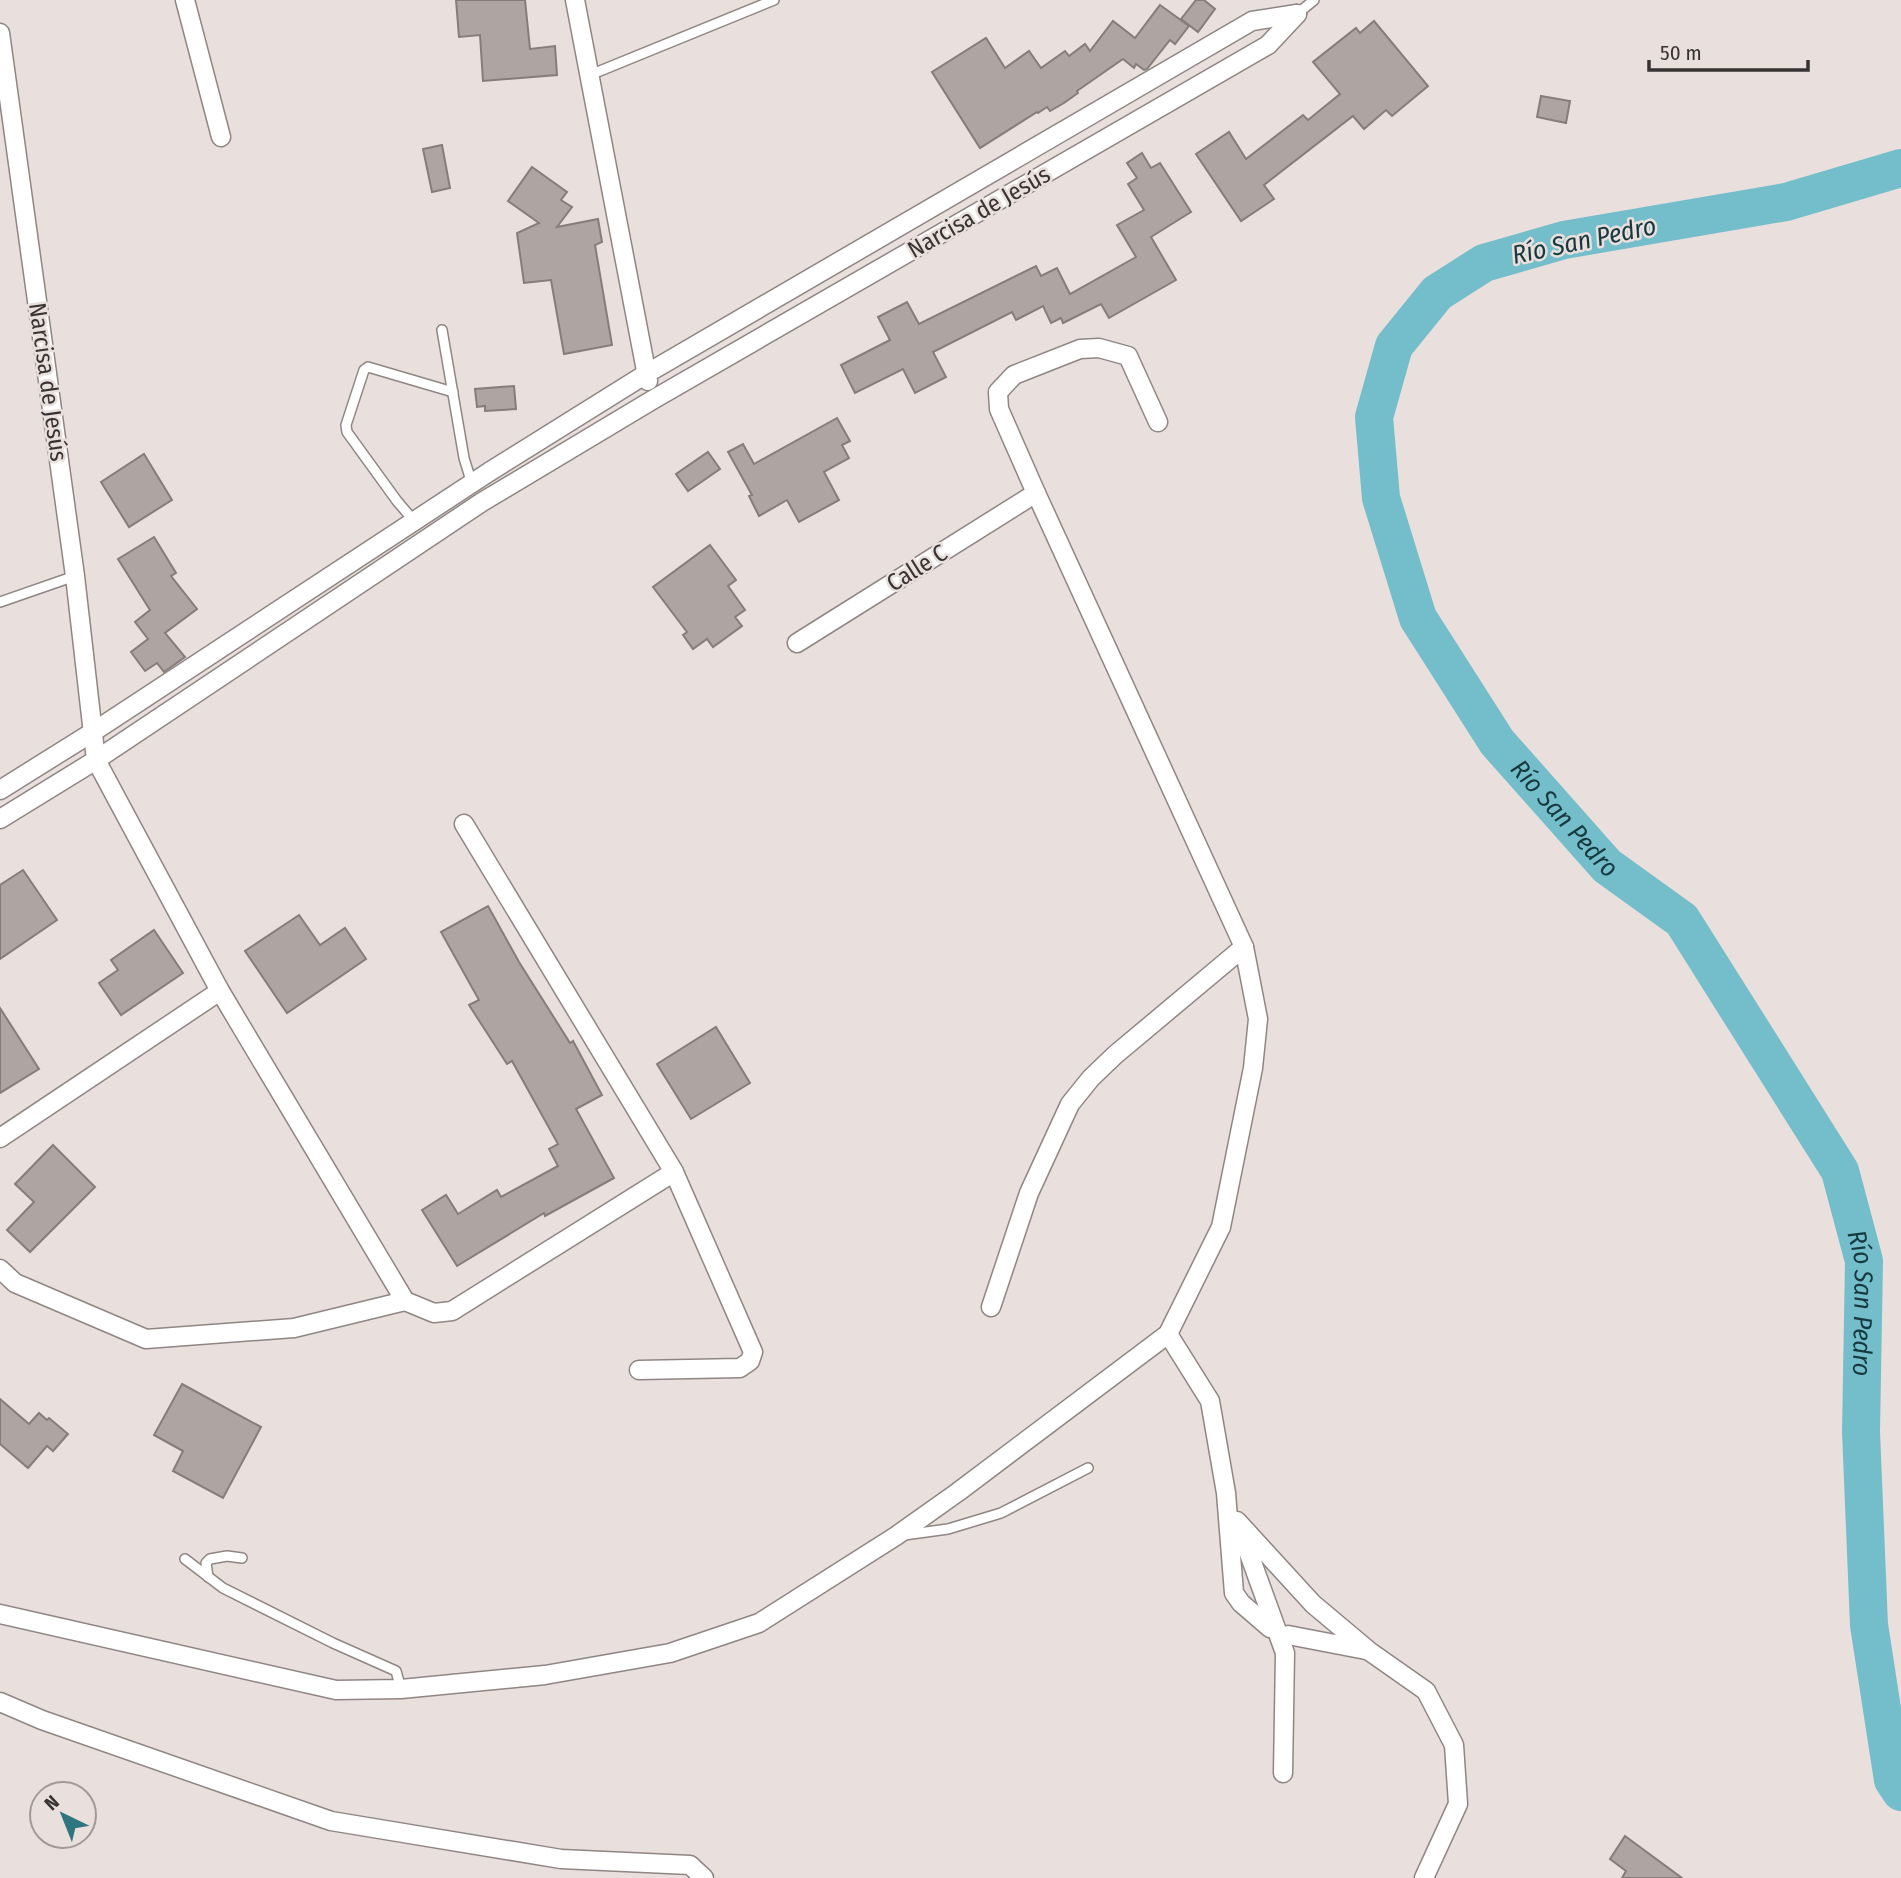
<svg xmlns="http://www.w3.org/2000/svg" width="1901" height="1878" viewBox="0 0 1901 1878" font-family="'Fira Sans Condensed',sans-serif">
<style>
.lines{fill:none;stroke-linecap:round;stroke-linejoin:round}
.river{stroke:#74becb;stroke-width:38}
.building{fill:#aea4a2;stroke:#867d7a;stroke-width:2}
.lane-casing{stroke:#8f8683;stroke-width:12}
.street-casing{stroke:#8f8683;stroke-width:21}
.lane{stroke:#fff;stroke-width:9}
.street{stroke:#fff;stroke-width:18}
.labels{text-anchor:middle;stroke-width:5;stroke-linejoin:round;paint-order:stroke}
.street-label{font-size:24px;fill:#373332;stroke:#e9dfdc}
.water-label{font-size:26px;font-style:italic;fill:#15393f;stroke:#e9dfdc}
</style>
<rect width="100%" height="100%" fill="#e9dfdc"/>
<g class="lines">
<path class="river" id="s1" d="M1901 168 1786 202 1564 240 1484 263 1437 293 1394 346 1374 417 1381 498 1418 618 1497 742 1607 866 1682 920 1840 1171 1864 1261 1861 1432 1869 1625 1893 1780 1901 1792"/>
</g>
<g class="building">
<path d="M456 0H525L530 49 555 46 557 75 483 81 480 35 459 37Z"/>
<path d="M1196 0H1204L1215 9 1198 32 1181 19Z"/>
<path d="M1160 5 1189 26 1175 44 1170 40 1147 69 1144 70 1136 64 1134 68 1123 59 1077 91 1078 93 1064 103 1050 111 1047 107 1038 113 1037 112 980 148 932 72 986 38 1005 68 1029 51 1041 68 1065 51 1069 56 1085 44 1090 51 1113 21 1135 38Z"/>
<path d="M1374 21 1428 86 1392 116 1386 110 1364 129 1353 116 1264 185 1274 199 1241 221 1196 154 1229 132 1246 159 1303 115 1308 120 1340 94 1313 62 1356 28 1360 33Z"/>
<path d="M1541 96 1570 101 1566 123 1537 117Z"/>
<path d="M442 145 450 188 432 192 423 149Z"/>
<path d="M1142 153 1151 168 1160 163 1191 212 1151 237 1176 280 1109 318 1101 304 1063 323 1061 318 1051 323 1043 306 1016 320 1012 312 933 352 946 377 915 393 903 369 855 393 841 365 890 340 878 317 907 302 919 324 1036 266 1041 276 1057 268 1070 294 1136 257 1117 225 1144 210 1128 184 1137 178 1127 163Z"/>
<path d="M532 167 567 192 561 200 572 207 557 227 598 219 602 242 595 245 612 345 564 354 551 280 524 283 517 233 539 223 508 201Z"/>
<path d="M514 386 516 409 485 411V406L477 407 475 389Z"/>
<path d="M837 418 850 441 842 445 849 458 824 472 839 500 799 522 787 500 759 516 749 496 752 495 728 452 743 444 754 464Z"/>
<path d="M708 452 720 469 688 491 676 474Z"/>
<path d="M144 454 172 500 129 527 101 482Z"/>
<path d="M154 537 176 573 171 576 197 609 165 633 185 657 164 672 157 663 145 671 131 652 148 639 135 622 150 610 118 559Z"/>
<path d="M710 545 736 580 728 586 745 610 735 617 742 626 713 647 707 639 693 649 683 635 687 632 653 587Z"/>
<path d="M23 870 57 920 0 959V885Z"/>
<path d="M488 906 519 962 570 1043 573 1041 602 1095 576 1109 614 1178 545 1216 544 1213 457 1266 422 1210 446 1195 458 1214 497 1190 501 1197 558 1166 549 1149 558 1144 512 1061 507 1064 469 1005 479 1000 441 932Z"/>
<path d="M299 915 320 945 345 928 366 959 287 1013 245 951Z"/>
<path d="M154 930 183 973 121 1015 99 983 118 970 111 960Z"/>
<path d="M0 1008 39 1069 0 1093Z"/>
<path d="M716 1027 750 1083 691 1119 657 1064Z"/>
<path d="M53 1145 95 1187 30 1252 7 1230 34 1202 15 1184Z"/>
<path d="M182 1384 261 1427 223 1498 173 1471 183 1451 154 1435Z"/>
<path d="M0 1399 29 1424 39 1413 47 1420 49 1418 68 1434 53 1451 47 1446 28 1468 0 1444Z"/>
<path d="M1625 1836 1682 1878H1622L1626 1871 1610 1859Z"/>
</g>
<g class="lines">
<g class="lane-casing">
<g id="lane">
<path d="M1297 14 1314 0"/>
<path d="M590 75 774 0"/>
<path d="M442 330 464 458 472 484"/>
<path d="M414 521 397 501 347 432 346 425 364 370 368 367 453 392"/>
<path d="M0 602 75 576"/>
<path d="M904 1535 948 1529 1001 1513 1088 1468"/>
<path d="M185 1559 223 1588 333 1643 396 1671 401 1689"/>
<path d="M208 1577 206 1563 210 1559 227 1556 242 1558"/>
</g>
</g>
<g class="street-casing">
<g id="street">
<path d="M185 0 221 137"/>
<path d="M575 0 648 381"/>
<path d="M0 33 75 576 96 760 220 991 405 1301 434 1313 452 1311 674 1172 464 824"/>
<path d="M797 643 1036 493"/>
<path d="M0 790 93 732 489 472 646 374 1252 21 1297 14"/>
<path d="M0 819 96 760 482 502 654 399 1268 45 1297 14"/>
<path d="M0 1138 220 991"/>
<path d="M0 1269 15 1283 146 1339 294 1328 405 1301"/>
<path d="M991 1307 1029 1193 1070 1104 1091 1078 1115 1055 1244 947"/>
<path d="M1168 1334 1210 1401 1226 1493 1234 1593 1241 1603 1270 1628"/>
<path d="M639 1370 740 1368 750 1361 753 1352 674 1172"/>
<path d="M1237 1521 1313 1604 1369 1651 1426 1691 1454 1745 1458 1804 1424 1878"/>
<path d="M1240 1529 1285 1653 1283 1773"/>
<path d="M0 1614 336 1690 401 1689 545 1675 670 1653 759 1623 896 1536 958 1492 1168 1334 1221 1227 1253 1068 1258 1019 1244 947 1036 493 999 409 998 392 1014 375 1080 349 1099 348 1128 356 1158 422"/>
<path d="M1288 1635 1366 1650"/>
<path d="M0 1702 42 1720 331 1821 561 1859 690 1865 704 1878"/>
</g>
</g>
<use href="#lane" class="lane"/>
<use href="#street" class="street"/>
</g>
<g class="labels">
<g class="street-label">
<text transform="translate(979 212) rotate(-30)" y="8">Narcisa de Jesús</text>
<text transform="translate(48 382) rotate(82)" y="8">Narcisa de Jesús</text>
<text transform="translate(917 568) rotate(-32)" y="8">Calle C</text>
</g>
<g class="water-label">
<text transform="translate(1584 240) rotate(-12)" y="9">Río San Pedro</text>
<text dy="9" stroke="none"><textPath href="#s1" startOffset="1082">Río San Pedro</textPath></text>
<text dy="9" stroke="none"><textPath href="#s1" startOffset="1670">Río San Pedro</textPath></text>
</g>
</g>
<g transform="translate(63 1815) rotate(317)"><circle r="33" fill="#e9dfdc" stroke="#a29a98" stroke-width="2"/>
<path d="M0-5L12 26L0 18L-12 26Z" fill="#2e7580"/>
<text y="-10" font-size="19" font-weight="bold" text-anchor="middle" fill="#373332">N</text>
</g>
<path d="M1649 60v10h159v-10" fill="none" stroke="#373332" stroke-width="3.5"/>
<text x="1660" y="60" font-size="21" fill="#373332" stroke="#e9dfdc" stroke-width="5" paint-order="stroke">50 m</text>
</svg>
